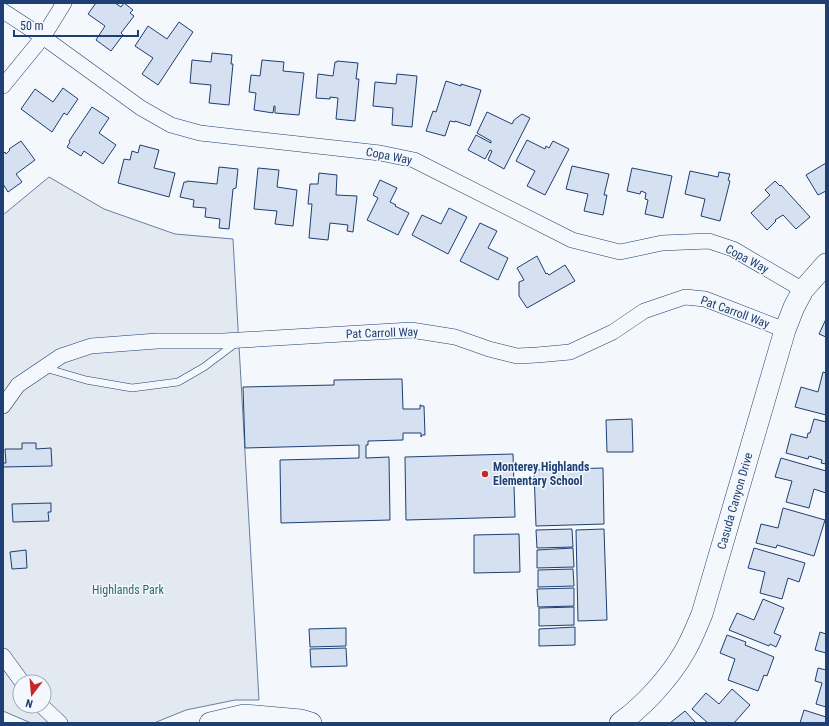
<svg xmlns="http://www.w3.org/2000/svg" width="829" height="726" viewBox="0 0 829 726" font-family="'Roboto Condensed',sans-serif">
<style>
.green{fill:#e3e9f0;stroke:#687fa3;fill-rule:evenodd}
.building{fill:#d5e0f0;stroke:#1d3f73}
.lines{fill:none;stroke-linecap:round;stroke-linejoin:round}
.lane-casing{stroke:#1d3f73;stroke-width:8}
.street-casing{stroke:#1d3f73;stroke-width:16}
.secondary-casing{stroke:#1d3f73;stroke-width:22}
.lane{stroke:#f4f7fb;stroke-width:7}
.street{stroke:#f4f7fb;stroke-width:15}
.secondary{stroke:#f4f7fb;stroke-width:21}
.poi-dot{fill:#c62828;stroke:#f4f7fb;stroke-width:1.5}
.labels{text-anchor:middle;stroke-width:3;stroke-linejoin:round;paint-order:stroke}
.street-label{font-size:12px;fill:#1d3f73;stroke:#f4f7fb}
.poi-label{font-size:12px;font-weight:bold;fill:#1d3f73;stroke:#f4f7fb;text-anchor:start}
.park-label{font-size:12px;fill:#2c6c60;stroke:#f4f7fb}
</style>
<rect width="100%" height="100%" fill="#f4f7fb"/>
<path class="green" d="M49 177 104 209 175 234 233 239 259 700H235L186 710 154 723H31L3 711V215ZM20 682H44V706H20Z"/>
<g class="building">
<path d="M96 3H115L121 7 124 3 133 10 130 13 134 16 121 33 123 35 111 51 96 40 105 26 88 14Z"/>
<path d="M179 22 193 32 158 85 142 74 153 58 135 46 148 26 167 39Z"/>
<path d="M212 53 232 55 231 64H233L229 105 209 103 211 85 190 83 192 60 211 62Z"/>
<path d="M262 60 284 62 283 71 304 73 299 115 275 113V106H274L273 113 254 110 256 93 249 92 251 75 260 76Z"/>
<path d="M337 61 358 63 356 79H359L355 121 336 119 338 98 330 97V99L316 98 318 74 333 76 335 62H337Z"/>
<path d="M397 74 417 76 412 127 392 125 393 108 373 106 375 82 396 84Z"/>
<path d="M446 81 461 86V84L481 90 470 126 455 121V122L450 121 445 136 426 131 433 111 436 112Z"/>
<path d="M63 88 78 99 67 115 64 113 52 132 21 109 35 89 53 102Z"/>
<path d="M92 107 109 118 99 133 116 145 103 164 84 151 81 156 67 147 70 142 69 141Z"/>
<path d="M487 112 512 124 514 120 522 114 530 118 504 169 488 160 492 151 490 150 485 159 468 150 476 135 491 143V141L477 133Z"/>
<path d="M527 140 545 149 546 146 549 148 553 141 569 149 545 195 527 186 535 171 516 161Z"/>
<path d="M21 141 35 160 16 174 22 182 8 192 3 184V154L5 152 6 154 10 150 9 149Z"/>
<path d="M140 145 159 150 154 168 175 173 169 197 118 183 124 159 130 160 132 151 138 153Z"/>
<path d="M826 163V191L818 195 806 175Z"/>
<path d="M572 166 609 174 604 195H607L603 215 584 211 588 194 566 189Z"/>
<path d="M219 167 238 169 236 188 233 189 229 229 219 228 220 219 205 217 206 208 193 207 194 200 180 197 184 182H187V181L217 184Z"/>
<path d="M258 168 279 170 277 187 297 190 293 226 275 224 277 211 254 209Z"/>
<path d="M632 168 672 176 663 218 645 214 648 200 645 199 646 193 641 191 640 194 627 191Z"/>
<path d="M690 171 718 177 719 172 730 174 728 180 730 181 720 221 701 216 705 199 685 194Z"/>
<path d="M319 173 337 175 336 195 357 196 353 232 347 231 348 225 330 223 328 240 309 238 312 204H308L310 184H318Z"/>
<path d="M380 180 397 188 390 202 396 205 395 206 409 213 398 235 367 220 378 198 373 195Z"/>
<path d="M775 181 780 186 781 185 810 217 796 229 783 215 775 220 776 221 767 230 751 213 770 195 765 190Z"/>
<path d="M449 208 467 217 448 254 412 235 422 215 441 224Z"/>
<path d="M480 223 497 231 488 248 508 258 498 280 460 261Z"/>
<path d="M537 256 546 274 547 273 549 275 565 265 575 281 527 308 519 296V282L524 280 517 268Z"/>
<path d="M826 319V337L819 334Z"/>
<path d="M823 372 826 373V415L795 407 801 387 818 392Z"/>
<path d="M402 379 403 409H420V405H421V406H424L425 435H422L421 437V433H403V440L368 441V445H366V458L389 457 390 520 281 523 280 460 359 458V445L245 448 243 387 334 385V380Z"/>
<path d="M632 419 633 452H607L606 420Z"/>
<path d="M814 419 826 422V464L821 463 822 460 809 456 808 459 786 453 791 434 807 438 808 433H810Z"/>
<path d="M22 443H36V449L51 448 52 466 3 467V463H6L5 449H22Z"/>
<path d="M513 454 515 517 406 520 405 457Z"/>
<path d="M781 458 826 471V493L814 489 809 508 786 502 792 481 775 477Z"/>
<path d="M603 468 604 524 536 526 534 470Z"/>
<path d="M51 503V512H48L49 521 13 522 12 504Z"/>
<path d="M783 508 825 520 814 556 777 545 776 548 756 543 761 524 778 528Z"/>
<path d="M572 529 573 547 537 548 536 530Z"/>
<path d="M604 529 607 620 578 621 576 530Z"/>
<path d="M519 534 520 572 474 573V535Z"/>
<path d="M573 548 574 567 537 568V550Z"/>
<path d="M754 548 805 563 799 582 788 578 782 599 760 593 765 572 748 568Z"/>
<path d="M26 550 27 568 12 569 10 552Z"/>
<path d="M573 569 574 586 538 587V570Z"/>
<path d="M574 588V606L538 607 537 589Z"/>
<path d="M763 599 784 608 774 633 781 636 776 647 770 644 769 646 729 630 737 613 754 620Z"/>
<path d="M574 607V625L539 626V608Z"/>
<path d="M575 627V645L539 646V629Z"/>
<path d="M346 628V646L310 647 309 629Z"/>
<path d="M820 632 826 634V653L815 650Z"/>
<path d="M727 635 746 642 745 645 774 657 767 676 764 675 758 691 728 680 735 659 720 653Z"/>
<path d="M346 648 347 666 311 667 310 649Z"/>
<path d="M818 668 826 670V707L816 704 822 683 815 681Z"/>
<path d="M732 689 750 705 734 723H708L692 709 706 693 719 704Z"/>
<path d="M804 710 826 717V723H800Z"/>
<path d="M685 711 696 723H670Z"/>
</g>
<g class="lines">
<g class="lane-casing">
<path id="lane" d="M45 368 86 380 132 388 178 382 204 367 236 343"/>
</g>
<g class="street-casing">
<g id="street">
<path d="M3 11 43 37 141 108 171 125 200 133 380 153 414 160 572 240 620 252 662 243 709 241 733 249 803 290"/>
<path d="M3 86 43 37 64 3"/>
<path d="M3 406 18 385 61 356 91 346 157 341H224L411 330 455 337 489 349 517 356 537 355 570 352 613 332 644 311 685 297 705 299 785 330"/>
<path d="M3 656 22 682"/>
<path d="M42 706 60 723"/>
</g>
</g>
<g class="secondary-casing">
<g id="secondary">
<path d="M210 723 244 715 301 720 311 723"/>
<path d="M620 723C645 705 670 677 685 651 692 639 697 626 702 614L785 330 794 307 803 290 826 264"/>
</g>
</g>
<use href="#lane" class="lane"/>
<use href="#street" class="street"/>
<use href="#secondary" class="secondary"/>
</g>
<circle class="poi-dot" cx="485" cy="474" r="4"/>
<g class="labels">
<g class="street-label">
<text transform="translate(389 156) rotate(11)" y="4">Copa Way</text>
<text transform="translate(747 259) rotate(28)" y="4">Copa Way</text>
<text transform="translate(735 312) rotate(20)" y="4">Pat Carroll Way</text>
<text transform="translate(382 333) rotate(-2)" y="4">Pat Carroll Way</text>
<text transform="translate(735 501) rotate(-74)" y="4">Casuda Canyon Drive</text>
</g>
<g class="poi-label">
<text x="493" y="471">Monterey Highlands<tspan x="493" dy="14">Elementary School</tspan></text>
</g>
<g class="park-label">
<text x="128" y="594">Highlands Park</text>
</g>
</g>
<rect width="829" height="726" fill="none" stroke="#1d3f73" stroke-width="8"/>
<g transform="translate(32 694) rotate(196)"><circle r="19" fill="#f4f7fb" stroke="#9eadc5"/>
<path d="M0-3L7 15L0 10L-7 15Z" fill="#c62828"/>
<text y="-6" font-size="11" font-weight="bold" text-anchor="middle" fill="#1d3f73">N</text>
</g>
<path d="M14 30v6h124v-6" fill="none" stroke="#1d3f73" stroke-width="2"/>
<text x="20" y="30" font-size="12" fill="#1d3f73" stroke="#f4f7fb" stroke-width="3" paint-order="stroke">50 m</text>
</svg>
